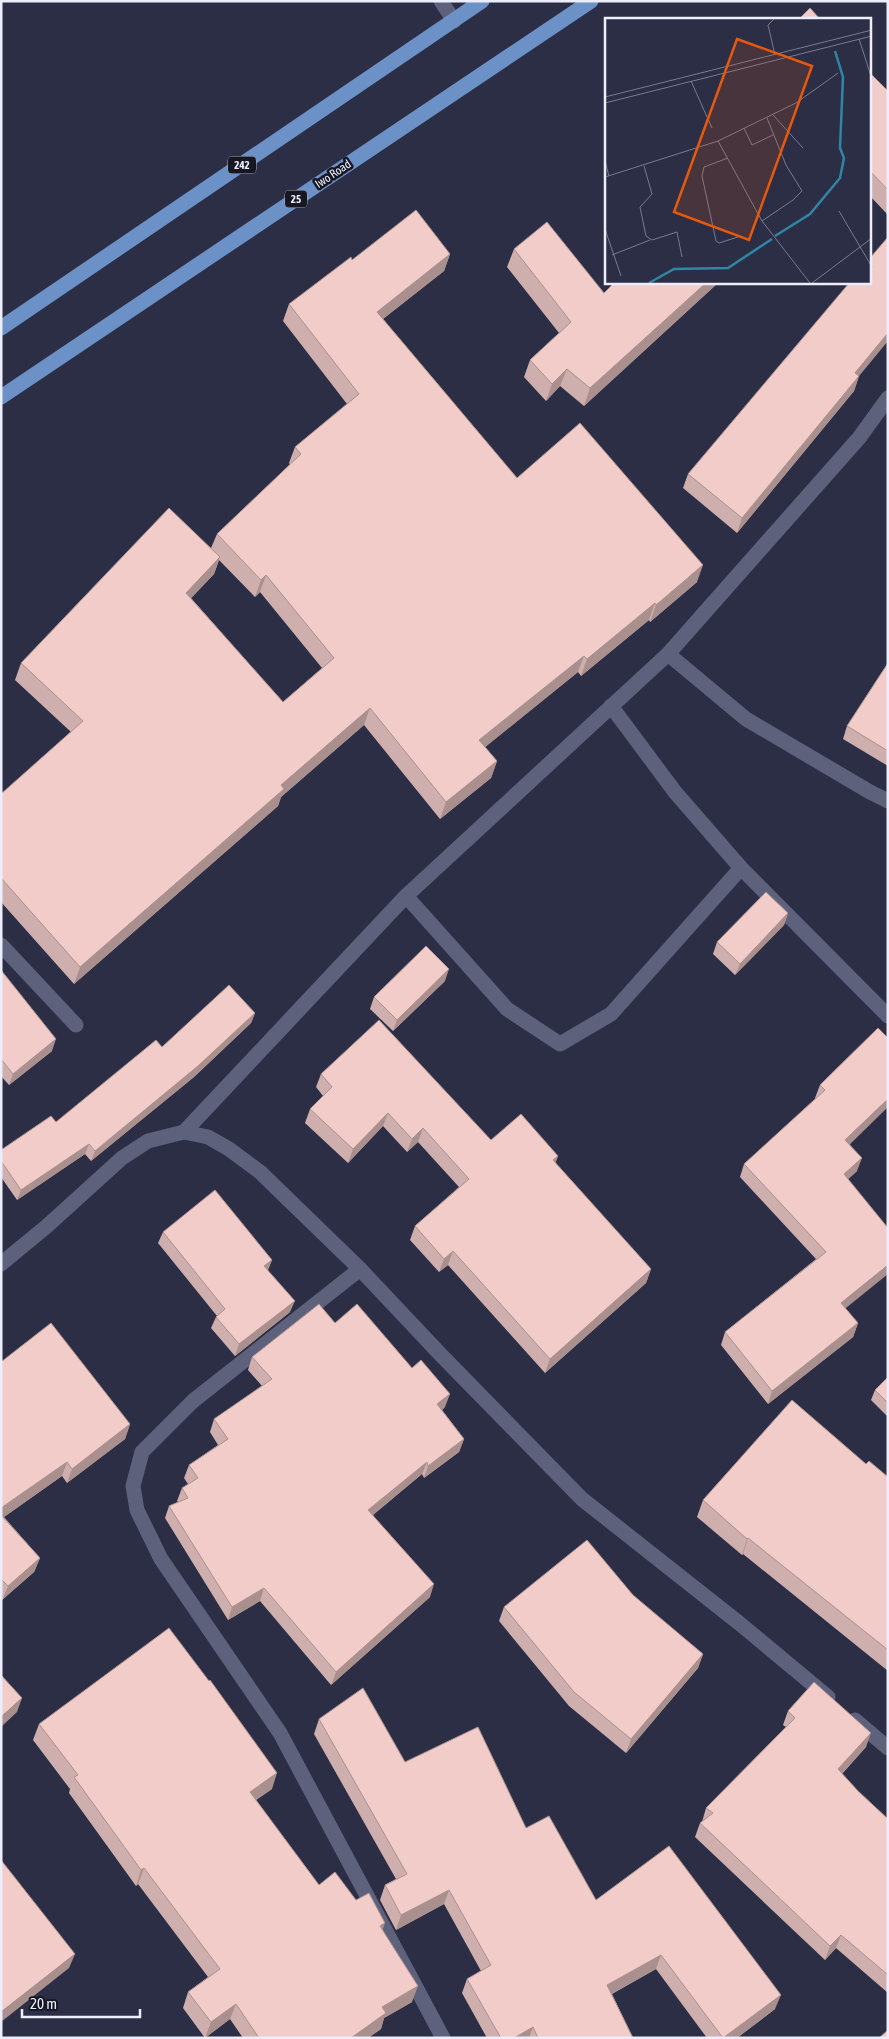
<svg xmlns="http://www.w3.org/2000/svg" width="889" height="2039" viewBox="0 0 889 2039" font-family="'Asap Condensed',sans-serif">
<style>
.lines{fill:none;stroke-linecap:round;stroke-linejoin:round}
.minor{stroke:#5e617b;stroke-width:15}
.major{stroke:#6b91c6;stroke-width:15}
.wall{fill:#cfafad;fill-rule:evenodd}
.shaded-wall{fill:#a98f8d}
.building{fill:#f1ccc9;stroke:#a98f8d}
.labels{text-anchor:middle;stroke-width:5;stroke-linejoin:round;paint-order:stroke}
.shield{fill:#161722;stroke:#acaebb;stroke-width:1}
.shield-label{font-size:11px;font-weight:bold;fill:#eceefd}
.street-label{font-size:12px;fill:#eceefd;stroke:#161722}
.inset-river{fill:none;stroke:#3086a4;stroke-width:2.5}
.inset-road{fill:none;stroke:#797b8f;stroke-width:1}
.view{fill:#e8590c;fill-opacity:0.15;stroke:#e8590c;stroke-width:2.5}
.inset-edge{fill:none;stroke:#eceefd;stroke-width:2.5}
</style>
<rect width="100%" height="100%" fill="#2c2e45"/>
<g class="lines">
<g class="minor">
<path d="M441 1 454 21"/>
<path d="M668 654 746 719 870 792 888 801"/>
<path d="M611 706 675 792 741 868 888 1016"/>
<path d="M406 896 507 1009 560 1044 611 1014 741 868"/>
<path d="M1 945 76 1025"/>
<path d="M184 1132 406 896 668 654 859 438 888 398"/>
<path d="M1 1264 47 1226 122 1158 148 1141 184 1132 208 1137 229 1149 260 1172 360 1269 441 1355 582 1499 739 1623 828 1697"/>
<path d="M360 1269 193 1401 142 1452 133 1486 137 1510 161 1559 280 1733 443 2038"/>
<path d="M855 1720 888 1748"/>
</g>
<g class="major">
<path d="M1 328 482 1"/>
<path d="M1 397 591 1"/>
</g>
</g>
<g class="wall">
<path d="M870 73 888 91V215L870 196Z"/>
<path d="M514 249 604 293 719 282 584 406 560 386 546 401 524 377 530 360 559 333 507 267Z"/>
<path d="M450 254 444 271 383 319 517 478 697 582 650 622 649 620 581 676 578 672 485 747 497 761 491 778 440 819 364 725 281 797 278 806 74 984 1 902V794L71 732 15 680 21 663 211 548 217 534 290 465 289 463 295 447 347 404 283 321 289 304 352 260ZM219 560 255 597 260 592 322 668 283 702 191 598 214 574Z"/>
<path d="M859 376 854 391 737 533 683 488 688 474Z"/>
<path d="M888 663V766L843 739 847 726Z"/>
<path d="M788 913 784 925 735 975 713 954 717 942Z"/>
<path d="M1 970 52 1051 9 1085 1 1076Z"/>
<path d="M445 981 393 1031 370 1009 374 997Z"/>
<path d="M255 1013 251 1023 194 1077 91 1161 85 1154 17 1200 1 1177V1150L56 1122 162 1047Z"/>
<path d="M878 1028 850 1144 857 1171 848 1179 846 1309 858 1323 853 1337 768 1404 721 1345 725 1332 816 1259 740 1177 744 1164 816 1099 815 1098 820 1085Z"/>
<path d="M321 1074 491 1140 558 1156 555 1163 651 1269 646 1283 545 1373 448 1265 439 1272 410 1240 415 1226 459 1187 418 1142 407 1152 383 1126 348 1163 305 1123 310 1109 323 1096 316 1087Z"/>
<path d="M163 1232 272 1260 268 1270 290 1312 235 1356 211 1328 216 1317 217 1316 158 1243Z"/>
<path d="M335 1323 445 1407 442 1410 464 1439 459 1452 424 1478 422 1474 373 1515 430 1597 331 1685 260 1601 228 1620 165 1518 169 1506 178 1502 177 1501 182 1488 188 1484 184 1478 189 1465 218 1445 210 1432 214 1419 262 1386 248 1370 252 1357Z"/>
<path d="M1 1362 130 1424 125 1439 67 1483 62 1476 4 1517 40 1558 34 1572 2 1600 1 1599Z"/>
<path d="M888 1377V1417L871 1400 875 1390Z"/>
<path d="M866 1464 888 1477V1671L743 1554 742 1555 697 1517 703 1500Z"/>
<path d="M504 1607 703 1654 698 1668 626 1753 569 1706 499 1621Z"/>
<path d="M788 1711 866 1747 842 1774 858 1791 888 1819V1993L836 1948 825 1960 695 1837 700 1823 702 1822 706 1808 786 1727 783 1725Z"/>
<path d="M319 1719 405 1762 526 1828 596 1900 775 2009 737 2038H707L656 1969 612 1994 633 2038H487L462 1993 467 1979 481 1971 444 1904 396 1930 380 1900 385 1885 396 1879 314 1734Z"/>
<path d="M39 1724 272 1789 256 1800 319 1885 356 1900 383 1930 412 2002 384 2018 381 2029 368 2038H243L230 2019 205 2038 183 2008 188 1992 208 1977 138 1884 136 1886 69 1793 70 1789 33 1740Z"/>
</g>
<g class="shaded-wall">
<path d="M450 254 444 271 371 328 377 312Z"/>
<path d="M707 282H719L584 406 590 388Z"/>
<path d="M888 333V341L850 387 855 373Z"/>
<path d="M567 369 560 386 546 401 552 384Z"/>
<path d="M859 376 854 391 737 533 742 518Z"/>
<path d="M220 557 214 574 180 610 186 593Z"/>
<path d="M703 565 697 582 650 622 656 605Z"/>
<path d="M266 575 260 592 255 597 261 580Z"/>
<path d="M655 603 649 620 581 676 587 659Z"/>
<path d="M584 656 578 672 473 757 479 740Z"/>
<path d="M370 708 364 725 281 797 278 806 74 984 80 967 281 785Z"/>
<path d="M497 761 491 778 440 819 446 802Z"/>
<path d="M788 913 784 925 735 975 740 964Z"/>
<path d="M449 969 445 981 393 1031 397 1020Z"/>
<path d="M255 1013 251 1023 194 1077 91 1161 95 1151Z"/>
<path d="M56 1039 52 1051 9 1085 13 1074Z"/>
<path d="M888 1099V1107L841 1153 845 1140Z"/>
<path d="M388 1113 383 1126 348 1163 353 1149Z"/>
<path d="M423 1128 418 1142 407 1152 412 1139Z"/>
<path d="M89 1144 85 1154 17 1200 21 1190Z"/>
<path d="M558 1156 553 1170V1160Z"/>
<path d="M862 1158 857 1171 839 1188 844 1174Z"/>
<path d="M453 1251 448 1265 439 1272 444 1259Z"/>
<path d="M272 1260 267 1271 264 1266Z"/>
<path d="M888 1265V1274L836 1316 841 1303Z"/>
<path d="M651 1269 646 1283 545 1373 550 1359Z"/>
<path d="M295 1301 290 1312 235 1356 239 1344Z"/>
<path d="M858 1323 853 1337 768 1404 772 1391Z"/>
<path d="M450 1394 445 1407 433 1417 437 1404Z"/>
<path d="M130 1424 125 1439 67 1483 72 1469Z"/>
<path d="M464 1439 459 1452 424 1478 428 1466Z"/>
<path d="M67 1462 62 1476 1 1519V1508Z"/>
<path d="M427 1462 422 1474 363 1523 368 1510Z"/>
<path d="M748 1538 743 1554 742 1555 747 1539Z"/>
<path d="M40 1558 34 1572 2 1600 8 1586Z"/>
<path d="M434 1584 430 1597 331 1685 336 1672Z"/>
<path d="M264 1588 260 1601 228 1620 232 1607Z"/>
<path d="M703 1654 698 1668 626 1753 631 1739Z"/>
<path d="M22 1698 17 1712 1 1727V1717Z"/>
<path d="M871 1733 866 1747 833 1783 838 1769Z"/>
<path d="M277 1773 272 1789 244 1808 250 1792Z"/>
<path d="M144 1868 138 1884 136 1886 141 1870Z"/>
<path d="M449 1890 444 1904 396 1930 401 1915Z"/>
<path d="M385 1923 379 1939 380 1926Z"/>
<path d="M841 1935 836 1948 825 1960 830 1946Z"/>
<path d="M75 1954 69 1968 1 2022V2012Z"/>
<path d="M661 1955 656 1969 602 1999 607 1985Z"/>
<path d="M418 1986 412 2002 384 2018 381 2029 368 2038H351L382 2007Z"/>
<path d="M781 1995 775 2009 737 2038H723Z"/>
<path d="M236 2004 230 2019 205 2038 211 2022Z"/>
<path d="M533 2027 529 2038H514Z"/>
</g>
<g class="building">
<path d="M810 8 820 19H799Z"/>
<path d="M870 73 888 91V190L870 171Z"/>
<path d="M416 210 450 254 377 312 517 478 580 423 703 565 656 605 655 603 587 659 584 656 479 740 497 761 446 802 370 708 281 785 284 789 80 967 1 878V794L83 721 21 663 169 508 220 557 186 593 283 702 334 658 266 575 261 580 217 534 301 454 295 447 359 394 289 304 351 257 352 260Z"/>
<path d="M547 222 604 293 615 282H707L590 388 567 369 552 384 530 360 571 322 514 249Z"/>
<path d="M888 237V333L855 373 859 376 742 518 688 474 850 282H870V258Z"/>
<path d="M888 663V751L847 726Z"/>
<path d="M766 892 788 913 740 964 717 942Z"/>
<path d="M426 946 449 969 397 1020 374 997Z"/>
<path d="M1 970 56 1039 13 1074 1 1059Z"/>
<path d="M229 985 255 1013 198 1066 95 1151 89 1144 21 1190 1 1161V1150L51 1116 56 1122 156 1040 162 1047Z"/>
<path d="M379 1020 491 1140 521 1114 558 1156 553 1160 651 1269 550 1359 453 1251 444 1259 415 1226 469 1179 423 1128 412 1139 388 1113 353 1149 310 1109 332 1087 321 1074Z"/>
<path d="M878 1028 888 1038V1099L845 1140 862 1158 844 1174 888 1228V1265L841 1303 858 1323 772 1391 725 1332 826 1252 744 1164 825 1090 820 1085Z"/>
<path d="M215 1190 272 1260 264 1266 295 1301 239 1344 216 1317 225 1309 163 1232Z"/>
<path d="M319 1304 335 1323 357 1304 412 1368 421 1360 450 1394 437 1404 464 1439 428 1466 427 1462 368 1510 434 1584 336 1672 264 1588 232 1607 169 1506 188 1498 182 1488 198 1478 189 1465 228 1439 214 1419 272 1379 252 1357Z"/>
<path d="M51 1323 130 1424 72 1469 67 1462 1 1508V1362Z"/>
<path d="M888 1377V1403L875 1390Z"/>
<path d="M792 1400 866 1464 869 1461 888 1477V1650L748 1538 747 1539 703 1500Z"/>
<path d="M1 1515 40 1558 8 1586 1 1579Z"/>
<path d="M587 1540 633 1595 703 1654 631 1739 574 1692 504 1607Z"/>
<path d="M169 1628 209 1681 210 1680 277 1773 250 1792 319 1885 335 1872 356 1900 369 1893 385 1923 380 1926 418 1986 382 2007 386 2013 351 2038H259L236 2004 211 2022 188 1992 220 1969 144 1868 141 1870 74 1777 78 1775 39 1724Z"/>
<path d="M1 1675 22 1698 1 1717Z"/>
<path d="M814 1682 871 1733 838 1769 858 1791 888 1819V1975L841 1935 830 1946 700 1823 713 1813 706 1808 795 1718 788 1711Z"/>
<path d="M363 1688 405 1762 478 1727 526 1828 549 1816 596 1900 669 1846 781 1995 723 2038 661 1955 607 1985 633 2038H538L533 2027 514 2038H501L467 1979 491 1965 449 1890 401 1915 385 1885 407 1874 319 1719Z"/>
<path d="M1 1860 75 1954 1 2012Z"/>
<path d="M888 2030V2038H879Z"/>
</g>
<g class="labels">
<g class="shield">
<rect x="228" y="156.5" width="28" height="17" rx="4"/>
<rect x="285" y="190.5" width="22" height="17" rx="4"/>
</g>
<g class="shield-label">
<text x="242" y="169">242</text>
<text x="296" y="203">25</text>
</g>
<g class="street-label">
<text transform="translate(333 174) rotate(-34)" y="4">Iwo Road</text>
</g>
</g>
<g transform="translate(605 18)">
<rect width="266" height="266" fill="#2c2e45"/>
<path class="inset-river" d="M170 218 205 196 235 160 239 140 235 130 238 59 230 33M44 265 69 251 123 250 167 221"/>
<path class="inset-road" d="M169 1 163 7 170 37M254 21 267 61M86 63 107 110M0 79 267 12M0 85 267 18M168 97 198 130M139 110 147 127 168 117M113 123 191 85 233 55M123 140 99 149 97 158 111 223 114 225 136 218M0 143 4 158M39 148 47 176 35 189 41 218 47 222 72 214 77 239M0 159 113 123 157 203 205 265M234 193 267 249M157 203 188 182 197 173 181 147 162 100M0 211 16 258M7 237 45 222M207 265 267 220"/>
<path class="view" d="M132 21 207 48 144 222 69 194Z"/>
<rect width="266" height="266" class="inset-edge"/>
</g>
<rect width="889" height="2039" fill="none" stroke="#eceefd" stroke-width="5"/>
<path d="M22 2009v8h118v-8" fill="none" stroke="#eceefd" stroke-width="2.5"/>
<text x="30" y="2009" font-size="15" fill="#eceefd" stroke="#161722" stroke-width="4" paint-order="stroke">20 m</text>
</svg>
